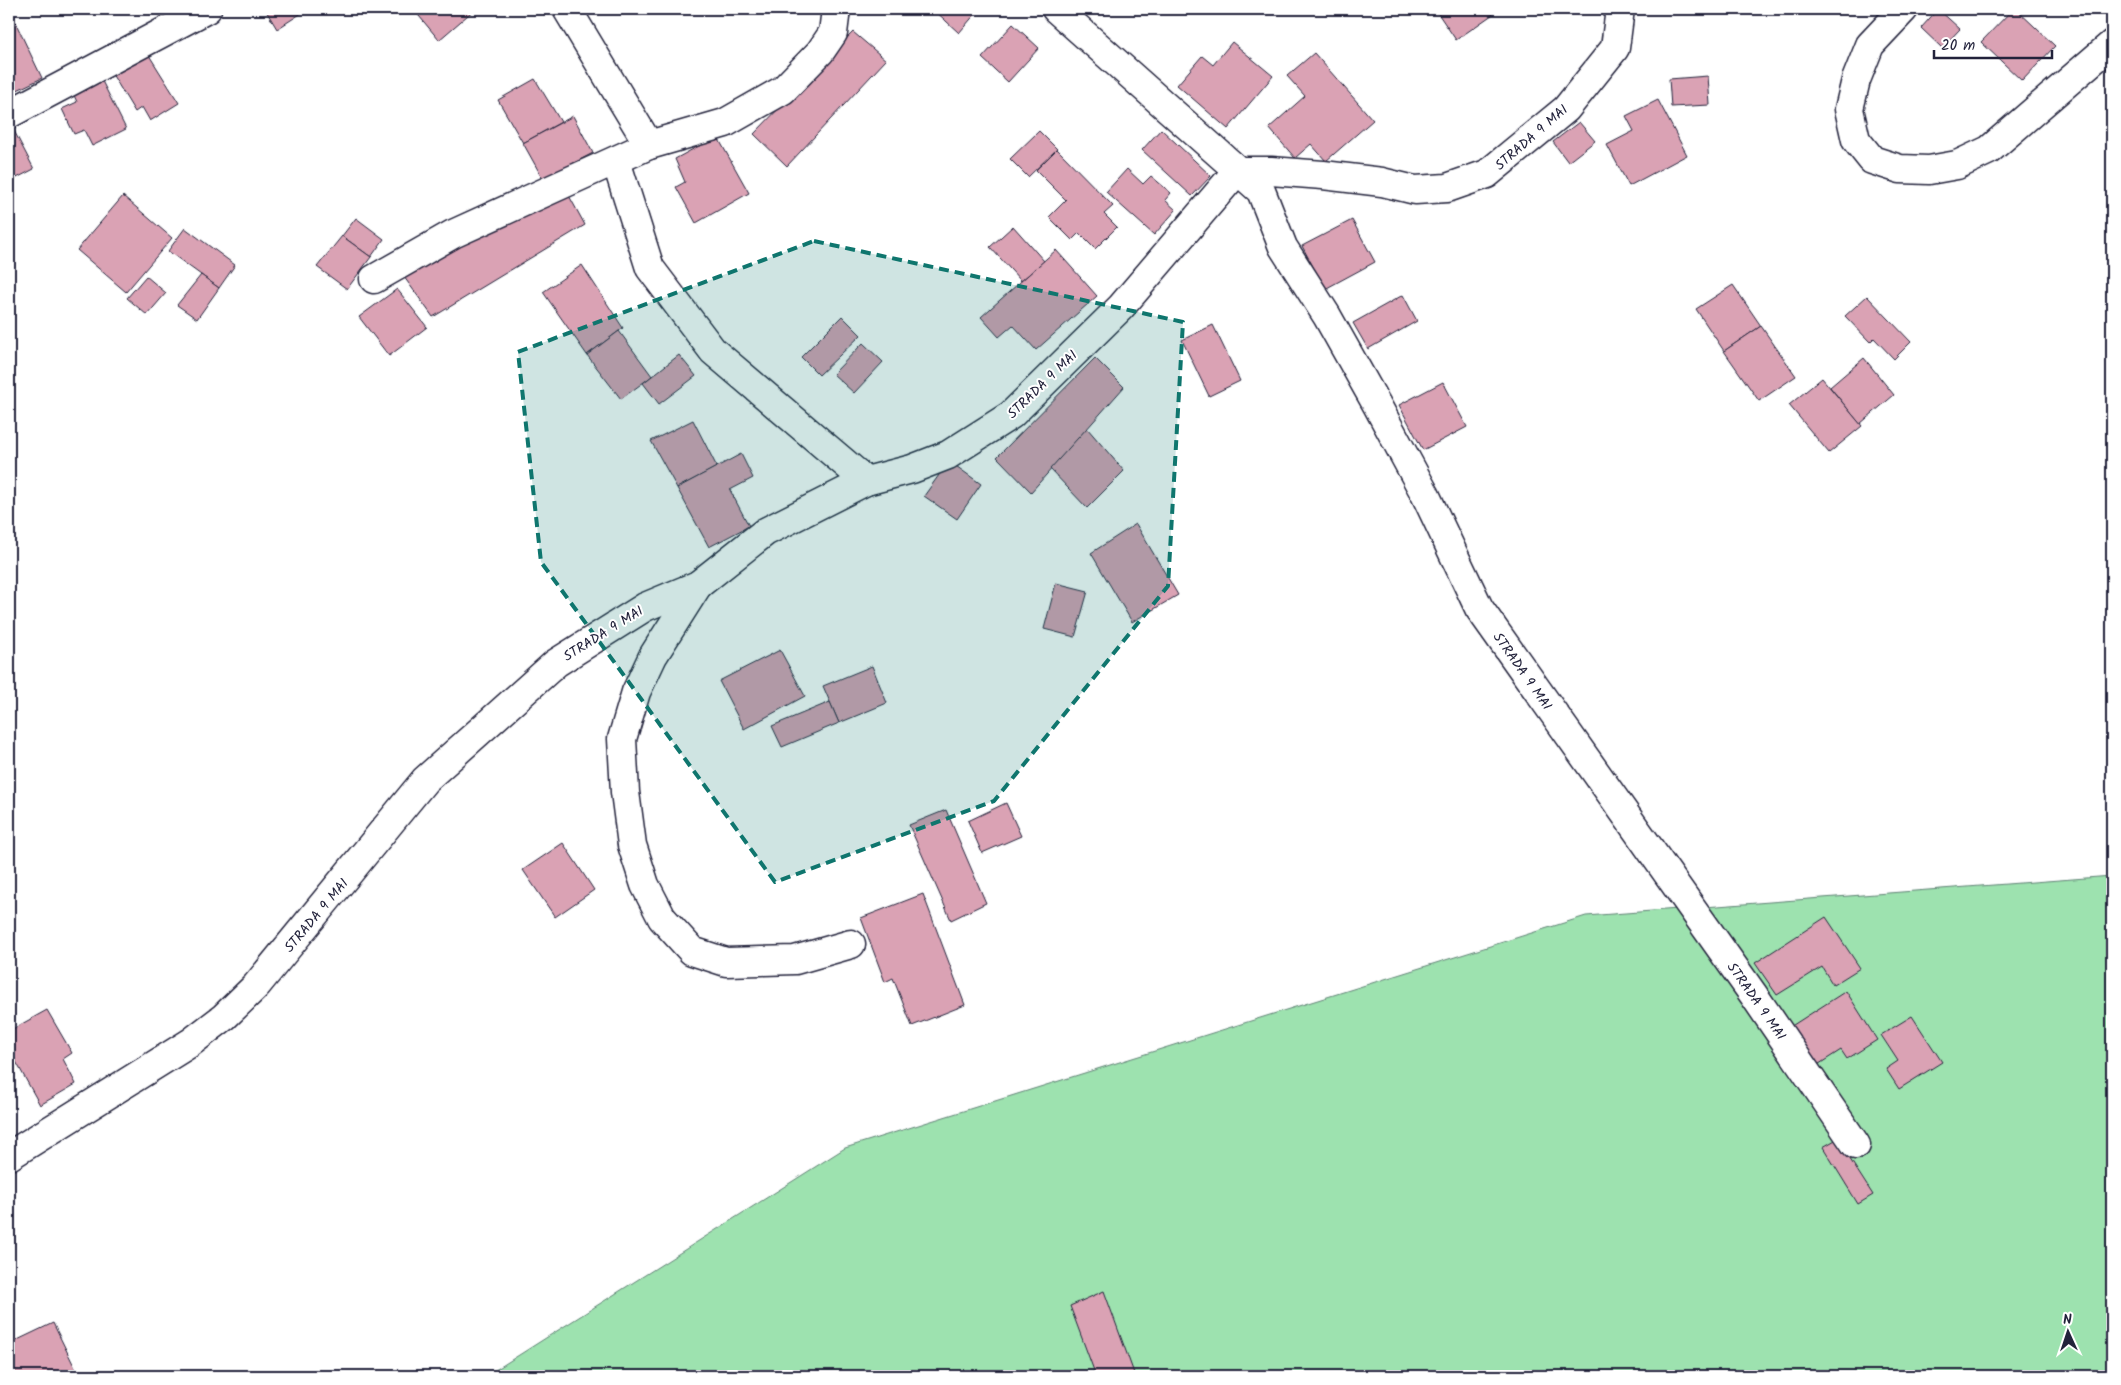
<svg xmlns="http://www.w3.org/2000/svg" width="2121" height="1385" viewBox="0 0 2121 1385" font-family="Kalam,sans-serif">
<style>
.green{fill:#9de2af;stroke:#608275}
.building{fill:#daa2b4;stroke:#22223b}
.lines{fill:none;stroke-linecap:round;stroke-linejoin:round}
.minor-casing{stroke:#22223b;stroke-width:31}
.minor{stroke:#fff;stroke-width:28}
.marked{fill:#0f766e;fill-opacity:0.2;stroke:#0f766e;stroke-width:4;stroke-dasharray:10 6;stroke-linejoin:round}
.labels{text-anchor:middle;stroke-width:4;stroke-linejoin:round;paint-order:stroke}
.street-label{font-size:14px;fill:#22223b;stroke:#fff}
</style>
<rect width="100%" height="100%" fill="#fff"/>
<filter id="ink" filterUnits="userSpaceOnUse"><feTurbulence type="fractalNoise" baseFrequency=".02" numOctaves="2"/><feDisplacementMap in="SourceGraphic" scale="10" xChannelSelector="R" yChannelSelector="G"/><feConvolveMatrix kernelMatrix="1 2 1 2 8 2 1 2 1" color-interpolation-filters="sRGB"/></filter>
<g filter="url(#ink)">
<path class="green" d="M2112 876V1376H486L845 1148 1586 916Z"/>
<g class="building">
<path d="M9 9 42 78 9 94Z"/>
<path d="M265 9H308L277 29Z"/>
<path d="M416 9H475L439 40 414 10Z"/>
<path d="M933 9H971L976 13 959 33Z"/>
<path d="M1435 9H1499V10L1456 40Z"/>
<path d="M1938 9 1960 29 1942 48 1921 28Z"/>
<path d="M2013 9H2016L2055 46 2022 81 1981 42Z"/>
<path d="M1013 24 1039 48 1008 82 982 58Z"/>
<path d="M853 32 886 60 787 166 754 134Z"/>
<path d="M1232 42 1273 76 1228 129 1177 85 1202 56 1213 65Z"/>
<path d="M147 52 179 103 150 121 142 107 135 112 112 74Z"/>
<path d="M1314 53 1373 120 1326 161 1311 144 1295 158 1269 128 1305 96 1287 76Z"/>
<path d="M1708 76 1710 105 1671 107 1669 79Z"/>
<path d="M100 77 126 129 92 146 84 130 74 134 62 109 77 102 72 91Z"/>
<path d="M535 79 561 122 523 143 498 100Z"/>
<path d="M1658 100 1687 155 1629 186 1607 145 1634 131 1626 116Z"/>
<path d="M573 116 593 153 543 179 523 143Z"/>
<path d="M1579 122 1595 141 1568 162 1553 142Z"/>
<path d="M11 125 34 169 9 182V126Z"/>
<path d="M1161 129 1211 176 1192 196 1142 150Z"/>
<path d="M1039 131 1057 149 1028 177 1010 159Z"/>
<path d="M717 136 749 193 696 223 676 187 685 182 675 159Z"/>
<path d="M1057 149 1113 206 1104 214 1117 227 1095 249 1079 233 1072 240 1049 217 1066 200 1036 170Z"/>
<path d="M1127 169 1143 184 1151 176 1171 193 1165 200 1176 210 1154 235 1106 192Z"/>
<path d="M567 192 585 225 433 317 404 277 513 217Z"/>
<path d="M123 196 172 238 126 292 77 250Z"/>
<path d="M356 218 384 239 371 257 342 236Z"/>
<path d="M1352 220 1375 262 1325 289 1302 246Z"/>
<path d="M1013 226 1044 261 1021 281 990 247Z"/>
<path d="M185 228 235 265 219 288 168 251Z"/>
<path d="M342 236 371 257 347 289 317 267Z"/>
<path d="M1056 250 1097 296 1036 350 1013 325 999 337 981 317Z"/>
<path d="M582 265 623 328 587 355 543 292Z"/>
<path d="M201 275 219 288 197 319 177 305Z"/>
<path d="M146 276 166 293 147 315 127 298Z"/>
<path d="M1733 285 1761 326 1724 351 1696 309Z"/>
<path d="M397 289 427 327 389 356 359 317Z"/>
<path d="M1403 295 1417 321 1368 349 1353 323Z"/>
<path d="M1867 296 1911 342 1894 359 1874 338 1870 342 1845 316Z"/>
<path d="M842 316 861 335 819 375 801 357Z"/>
<path d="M1213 325 1240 381 1209 396 1182 340Z"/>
<path d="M1761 326 1796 376 1759 401 1724 351Z"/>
<path d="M619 331 652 376 621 399 587 355Z"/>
<path d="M863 343 883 362 854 393 833 374Z"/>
<path d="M679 355 696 376 659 404 643 383Z"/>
<path d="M1095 358 1124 387 1031 492 997 457Z"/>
<path d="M1864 358 1894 395 1860 424 1830 387Z"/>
<path d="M1822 378 1862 426 1829 453 1789 405Z"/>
<path d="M1443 382 1467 427 1423 450 1399 405Z"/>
<path d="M693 420 717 467 677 488 651 441Z"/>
<path d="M1087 428 1124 471 1087 508 1050 469Z"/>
<path d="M741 454 753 478 730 490 749 526 709 547 677 488Z"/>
<path d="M949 461 981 484 957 519 924 496Z"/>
<path d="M1136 524 1178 595 1132 622 1091 553Z"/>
<path d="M1056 583 1088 591 1075 637 1044 629Z"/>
<path d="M780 650 805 696 744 729 719 681Z"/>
<path d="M872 666 887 703 839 723 823 686Z"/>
<path d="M830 702 839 723 782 747 772 726Z"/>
<path d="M1006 803 1021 836 982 853 968 821Z"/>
<path d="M946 810 986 903 951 920 909 825Z"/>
<path d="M563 843 594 890 555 917 523 870Z"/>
<path d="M923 894 965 1005 912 1026 893 978 885 982 861 918Z"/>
<path d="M1826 917 1860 968 1833 985 1822 967 1777 995 1755 963Z"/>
<path d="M1846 991 1877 1040 1847 1059 1841 1050 1816 1066 1790 1027Z"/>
<path d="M47 1010 72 1053 63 1059 76 1084 40 1105 9 1049V1031Z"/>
<path d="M1912 1016 1942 1062 1899 1089 1886 1069 1898 1061 1881 1035Z"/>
<path d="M1837 1139 1873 1195 1858 1204 1823 1147Z"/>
<path d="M1104 1291 1135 1376H1096L1070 1306Z"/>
<path d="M53 1323 79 1376H9V1344Z"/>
</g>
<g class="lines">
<g class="minor-casing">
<g id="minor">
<path d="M567 9 649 145"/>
<path d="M1056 9 1261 191 1283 247 1327 316 1377 405 1425 494 1479 608 1753 994 1856 1145"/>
<path d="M1904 9 1870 45 1856 80 1849 109 1856 140 1872 160 1900 169 1929 170 1957 165 1989 150 2112 44"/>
<path d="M9 114 207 9"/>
<path d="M616 161 650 268 713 351 866 481"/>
<path d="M374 279 453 234 649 145 725 123 783 90 820 52 833 33 836 9"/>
<path d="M698 585 653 656 636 692 622 739 625 792 632 845 645 885 662 918 692 951 726 962 795 960 851 944"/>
<path d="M9 1156 190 1043 224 1017 256 986 425 780 556 663 645 607 698 585 765 532 866 481 912 469 948 455 1011 415 1121 307 1237 171H1271L1323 175 1382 182 1415 190 1447 188 1487 174 1566 109 1615 48 1620 9"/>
</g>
</g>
<use href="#minor" class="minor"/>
</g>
</g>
<path class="marked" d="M814 241 1183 322 1168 586 994 801 775 882 541 562 518 352Z"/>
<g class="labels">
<g class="street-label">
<text transform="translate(1531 137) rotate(-41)" y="5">STRADA 9 MAI</text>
<text transform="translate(1042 384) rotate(-44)" y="5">STRADA 9 MAI</text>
<text transform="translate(603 633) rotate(-32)" y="5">STRADA 9 MAI</text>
<text transform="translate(1523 671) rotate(55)" y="5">STRADA 9 MAI</text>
<text transform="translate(316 915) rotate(-50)" y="5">STRADA 9 MAI</text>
<text transform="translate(1757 1001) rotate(55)" y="5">STRADA 9 MAI</text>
</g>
</g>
<rect width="2121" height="1385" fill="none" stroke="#fff" stroke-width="30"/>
<rect x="15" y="15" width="2091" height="1355" fill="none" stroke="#22223b" stroke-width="2" filter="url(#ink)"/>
<g transform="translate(2068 1332) rotate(357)" stroke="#ffffff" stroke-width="4" paint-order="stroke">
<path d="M0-4L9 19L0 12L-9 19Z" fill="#22223b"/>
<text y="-8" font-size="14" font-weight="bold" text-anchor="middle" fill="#22223b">N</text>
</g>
<path d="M1934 50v8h118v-8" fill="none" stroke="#22223b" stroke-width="2.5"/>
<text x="1941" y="50" font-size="15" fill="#22223b" stroke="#ffffff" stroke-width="4" paint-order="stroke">20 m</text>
</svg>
